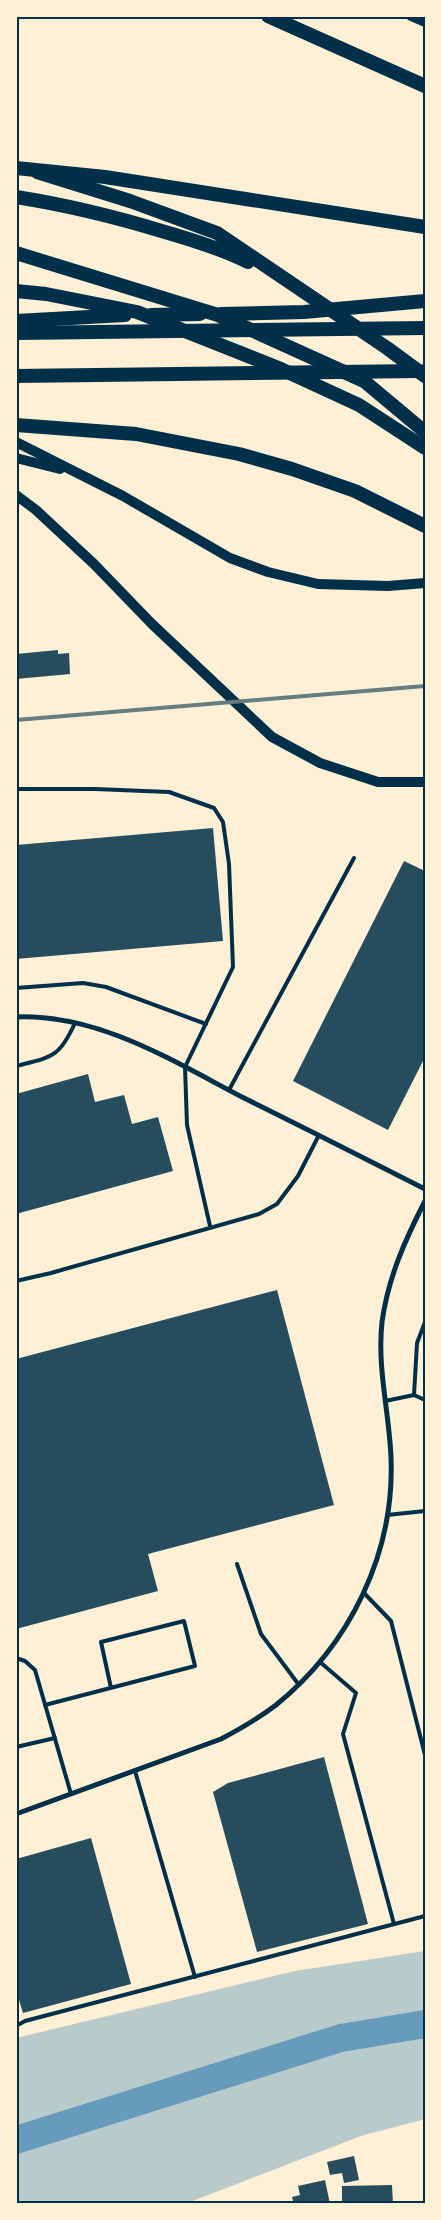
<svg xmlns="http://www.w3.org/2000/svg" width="441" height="2220" viewBox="0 0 441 2220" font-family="'Alegreya Sans',sans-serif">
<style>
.green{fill:#b9caca}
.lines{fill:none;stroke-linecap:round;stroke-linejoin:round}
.river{stroke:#669bbc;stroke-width:28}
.building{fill:#264d5e}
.service{stroke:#003049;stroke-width:4}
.minor{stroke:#003049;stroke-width:5}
.secondary{stroke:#003049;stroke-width:10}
.motorway{stroke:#003049;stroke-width:14}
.rail{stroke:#657d81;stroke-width:4}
.neatline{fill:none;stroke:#003049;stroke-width:2}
</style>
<rect width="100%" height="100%" fill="#fdf0d5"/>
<path class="green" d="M425 1951V2119L361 2136 185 2204H16V2038L295 1971Z"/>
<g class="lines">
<path class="river" d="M16 2140 341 2038 425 2024"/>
</g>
<g class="building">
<path d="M58 650V654L69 653 70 674 16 679V654Z"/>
<path d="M213 828 223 941 16 959V845Z"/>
<path d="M404 861 425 871V1057L388 1130 293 1081Z"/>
<path d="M88 1074 95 1102 124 1095 132 1124 158 1117 173 1171 16 1214V1094Z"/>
<path d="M277 1290 334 1505 148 1554 158 1591 16 1629V1359Z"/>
<path d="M324 1757 368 1924 257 1952 213 1792 228 1783Z"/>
<path d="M91 1838 131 1984 23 2013 16 1990V1859Z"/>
<path d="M354 2156 359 2180 344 2183 342 2173 330 2175 327 2162Z"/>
<path d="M325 2180 330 2204H294L292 2197 300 2195 298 2186Z"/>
<path d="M392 2185 393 2204 342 2203V2186Z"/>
</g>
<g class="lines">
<g class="service">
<path d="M16 608V615"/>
<path d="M16 789H95L169 792 214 808 223 822 229 864 233 967 185 1067 187 1125 210 1226"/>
<path d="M16 988 83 983 106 987 206 1024"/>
<path d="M16 1066C52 1057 59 1058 75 1023"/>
<path d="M229 1090 354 858"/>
<path d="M16 1281 51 1273 259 1214 277 1204 298 1176 319 1135"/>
<path d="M414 1395 417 1343 425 1322"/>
<path d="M385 1401 414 1395 425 1400"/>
<path d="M387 1515 425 1511"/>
<path d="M237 1564 261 1634 299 1685"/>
<path d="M364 1593 391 1621 425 1755"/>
<path d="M16 1658 25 1661 35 1670 71 1794"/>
<path d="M320 1662 356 1693 343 1734 394 1924"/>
<path d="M45 1705 195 1666 184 1621 101 1642 111 1688"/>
<path d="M16 1747 55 1738"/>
<path d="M135 1771 195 1977"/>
<path d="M16 2026 25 2021 425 1916"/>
</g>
<g class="minor">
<path d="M16 1017C99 1014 171 1060 242 1097 303 1127 364 1158 425 1189"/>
<path d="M16 1814 221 1739C240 1729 259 1718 276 1705 350 1645 395 1553 391 1457 389 1411 377 1368 382 1322 388 1278 405 1240 425 1201"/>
</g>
<g class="secondary">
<path d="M411 16 425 22"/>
<path d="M16 442 123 496 230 558 268 572 318 584 388 586 425 583"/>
<path d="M16 458 60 469"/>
<path d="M16 495 36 510 94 564 152 624 272 737 320 763 378 782H425"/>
</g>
<g class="motorway">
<path d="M268 16 425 86"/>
<path d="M16 168 105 177 425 227"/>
<path d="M37 172 130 201 217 233 387 348 425 376"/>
<path d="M16 197C67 205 116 217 165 232 193 240 222 249 248 262"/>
<path d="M16 253 218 315 364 381 425 432"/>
<path d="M16 291 46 294 137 312 281 369 359 405 425 448"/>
<path d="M221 314 304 312 425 301"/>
<path d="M151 315 200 314"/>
<path d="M16 321 125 315"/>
<path d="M16 333 425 328"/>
<path d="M16 376 420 371"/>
<path d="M16 425 136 434 239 454 292 469 355 491 425 526"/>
</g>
<path class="rail" d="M16 720 425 686"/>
</g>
<rect width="441" height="2220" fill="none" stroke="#fdf0d5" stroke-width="35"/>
<rect x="18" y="18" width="406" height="2184" class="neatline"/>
</svg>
